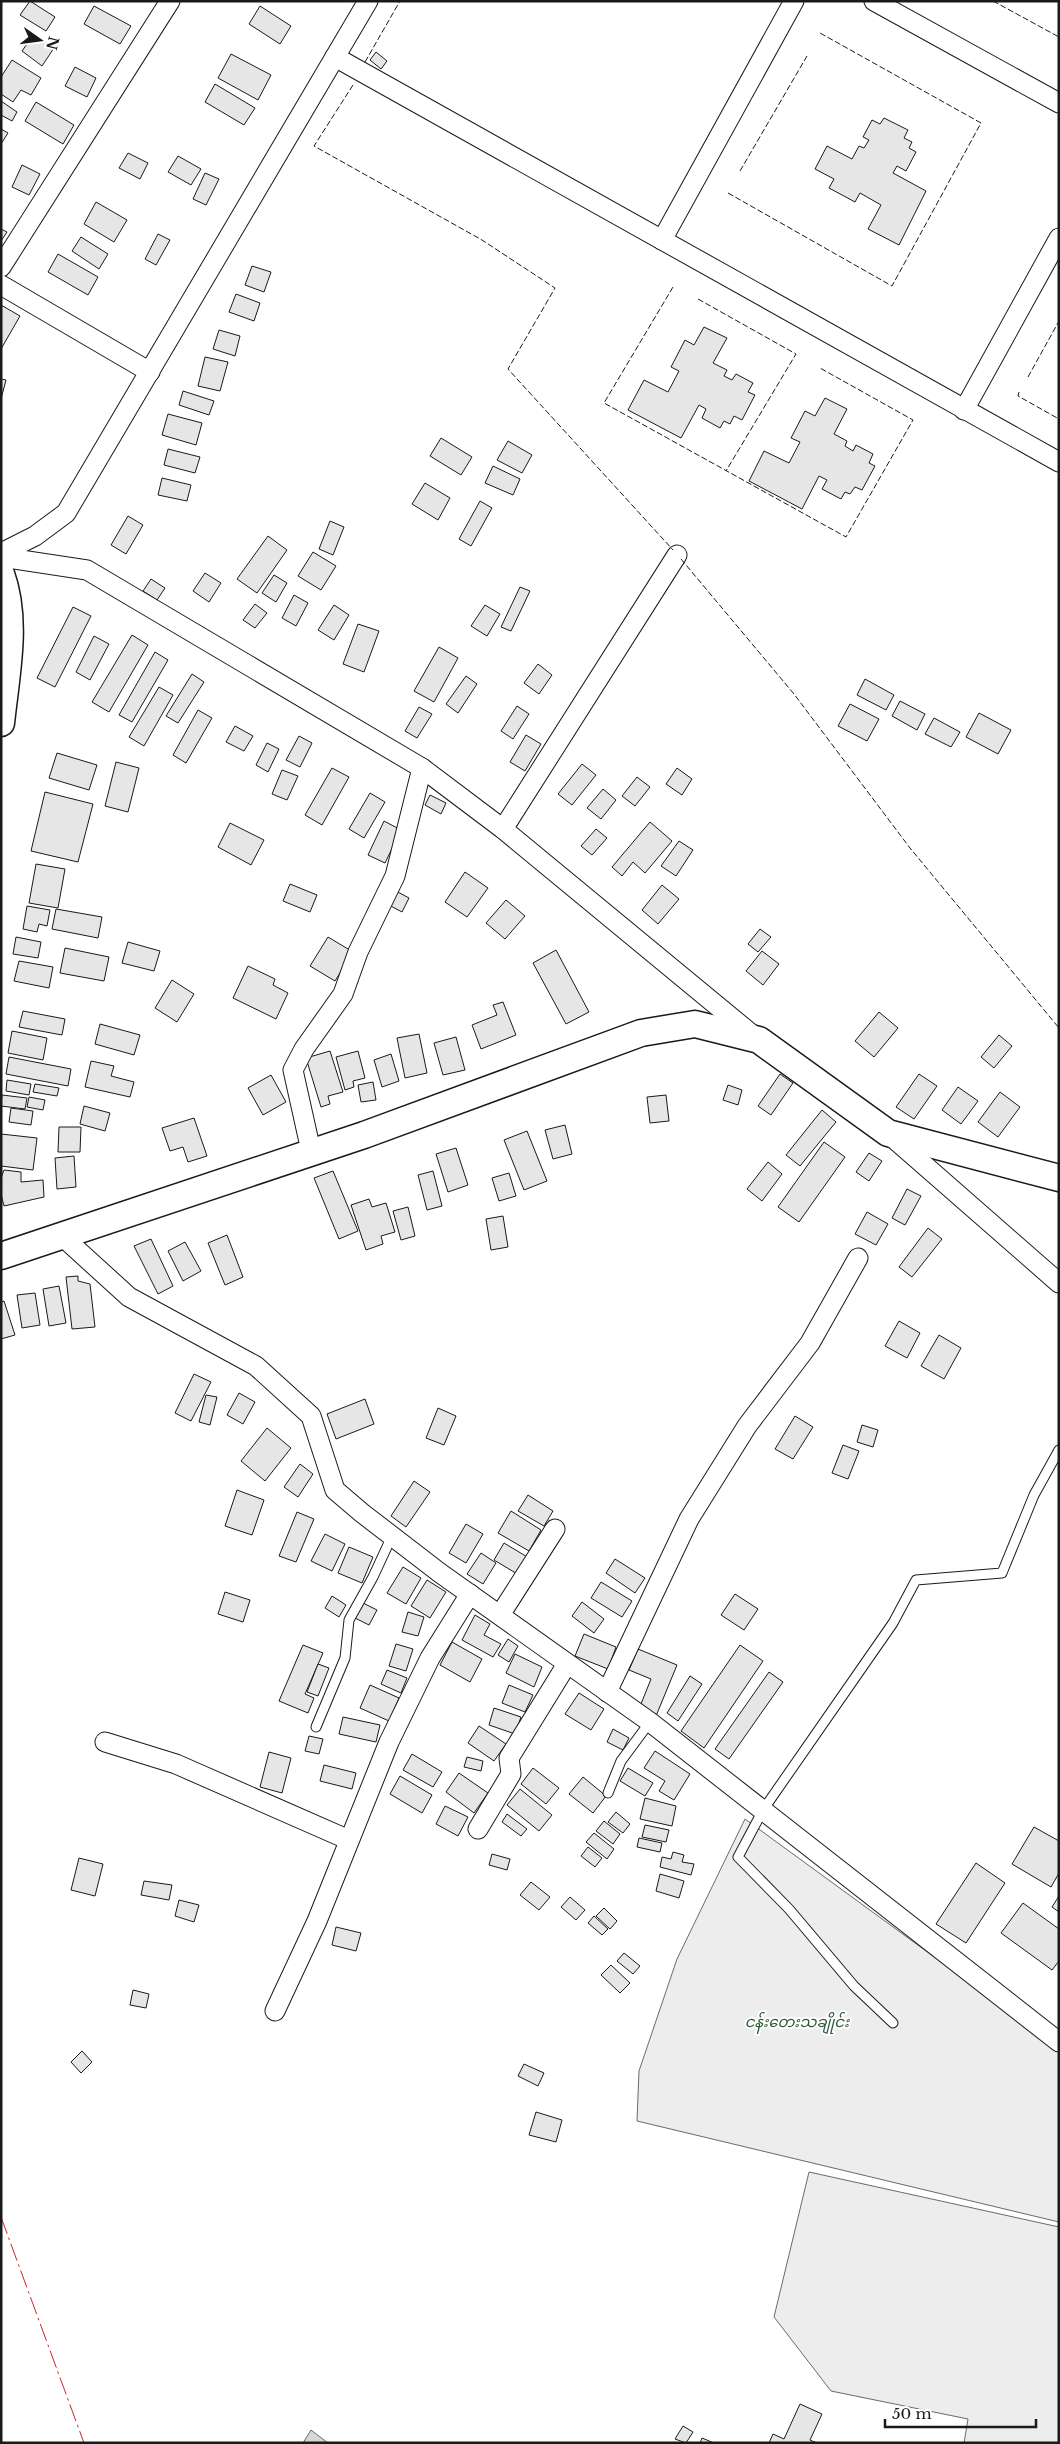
<svg xmlns="http://www.w3.org/2000/svg" width="1060" height="2444" viewBox="0 0 1060 2444" font-family="'Libre Baskerville','Noto Sans Myanmar',serif">
<style>
.built{fill:#ededed;stroke:#6a6a6a}
.water{fill:#d7d7d7;stroke:#6a6a6a}
.building{fill:#e6e6e6;stroke:#1a1a1a}
.lines{fill:none;stroke-linecap:round;stroke-linejoin:round}
.lane-casing{stroke:#1a1a1a;stroke-width:11}
.street-casing{stroke:#1a1a1a;stroke-width:21}
.secondary-casing{stroke:#1a1a1a;stroke-width:29}
.lane{stroke:#fff;stroke-width:9}
.street{stroke:#fff;stroke-width:19}
.secondary{stroke:#fff;stroke-width:26}
.fence{stroke:#1a1a1a;stroke-width:1;stroke-dasharray:6 2.5;stroke-linecap:butt}
.power{stroke:#c62828;stroke-width:1;stroke-dasharray:18 4 2.5 4;stroke-linecap:butt}
.labels{text-anchor:middle;stroke-width:4;stroke-linejoin:round;paint-order:stroke}
.park-label{font-size:15px;font-style:italic;fill:#2b5a34;stroke:#fff}
</style>
<rect width="100%" height="100%" fill="#fff"/>
<g class="built">
<path d="M745 1819 1059 2048V2222L637 2121 639 2071 677 1959Z"/>
<path d="M809 2172 1059 2227V2443H964L968 2419 831 2391 774 2317Z"/>
</g>
<path class="water" d="M311 2430 328 2443H303Z"/>
<g class="building">
<path d="M30 1 55 17 46 31 20 15Z"/>
<path d="M94 6 131 26 120 44 84 24Z"/>
<path d="M260 6 291 26 280 44 249 24Z"/>
<path d="M34 34 54 48 42 66 22 51Z"/>
<path d="M376 52 387 61 381 69 370 60Z"/>
<path d="M231 54 271 75 258 100 218 78Z"/>
<path d="M12 60 41 78 31 95 21 90 13 102 1 94V77Z"/>
<path d="M75 67 96 78 87 97 65 86Z"/>
<path d="M215 84 255 108 244 125 205 102Z"/>
<path d="M1 101 17 112 12 121 1 115Z"/>
<path d="M36 102 74 125 63 144 25 121Z"/>
<path d="M884 118 908 130 904 138 912 142 909 148 916 152 906 171 897 166 893 173 926 191 899 245 868 229 881 205 860 193 855 202 829 188 834 179 815 169 827 146 852 159 859 146 864 148 869 140 863 137 872 120 880 124Z"/>
<path d="M1 129 8 133 1 144Z"/>
<path d="M128 153 148 163 140 179 119 168Z"/>
<path d="M178 156 201 169 191 185 168 172Z"/>
<path d="M22 165 40 174 29 195 12 187Z"/>
<path d="M205 173 219 179 206 205 193 199Z"/>
<path d="M96 202 127 220 114 242 84 224Z"/>
<path d="M1 229 7 232 1 241Z"/>
<path d="M158 234 170 240 156 265 145 259Z"/>
<path d="M81 237 108 254 99 269 72 251Z"/>
<path d="M58 254 98 277 88 295 48 272Z"/>
<path d="M252 266 271 272 264 292 245 285Z"/>
<path d="M236 294 260 303 254 321 229 312Z"/>
<path d="M1 305 20 316 1 349Z"/>
<path d="M704 327 727 338 713 363 727 370 724 376 732 380 736 374 753 383 748 392 755 395 742 420 734 416 730 424 724 421 720 428 702 418 706 409 699 405 681 438 628 410 644 380 668 392 679 371 671 367 685 340 694 345Z"/>
<path d="M219 330 240 336 235 356 213 349Z"/>
<path d="M205 357 228 362 220 391 198 386Z"/>
<path d="M1 379 6 380 1 399Z"/>
<path d="M183 391 214 401 209 415 179 405Z"/>
<path d="M825 398 847 409 834 434 847 441 845 446 853 451 856 445 873 454 869 463 875 466 862 490 855 487 850 494 845 492 841 499 822 489 827 480 819 476 802 509 749 481 764 451 789 463 800 442 791 438 805 411 815 416Z"/>
<path d="M168 414 202 423 196 445 162 435Z"/>
<path d="M441 438 472 457 461 475 430 456Z"/>
<path d="M508 441 532 455 522 473 497 460Z"/>
<path d="M168 449 200 457 195 473 164 465Z"/>
<path d="M493 466 520 479 513 495 485 483Z"/>
<path d="M162 478 191 485 187 501 158 495Z"/>
<path d="M425 483 450 498 438 520 412 504Z"/>
<path d="M480 501 492 508 471 546 459 539Z"/>
<path d="M128 516 143 525 126 554 111 545Z"/>
<path d="M330 521 344 527 333 555 319 549Z"/>
<path d="M268 536 287 550 257 593 237 579Z"/>
<path d="M313 552 336 566 321 590 298 576Z"/>
<path d="M205 573 221 583 209 602 193 591Z"/>
<path d="M274 575 287 583 276 602 262 593Z"/>
<path d="M151 579 165 588 157 600 143 591Z"/>
<path d="M520 587 530 591 511 631 501 627Z"/>
<path d="M294 595 308 603 296 626 282 618Z"/>
<path d="M255 604 267 613 255 628 243 620Z"/>
<path d="M334 605 349 615 334 640 318 630Z"/>
<path d="M485 605 500 614 487 636 471 626Z"/>
<path d="M73 607 91 616 55 687 37 678Z"/>
<path d="M358 624 379 631 364 672 343 664Z"/>
<path d="M132 635 148 645 109 712 92 702Z"/>
<path d="M94 636 109 644 90 680 76 672Z"/>
<path d="M439 647 458 658 434 702 414 691Z"/>
<path d="M155 652 168 660 132 722 119 715Z"/>
<path d="M538 664 552 675 539 694 524 683Z"/>
<path d="M192 674 204 682 178 723 166 716Z"/>
<path d="M466 676 477 684 458 713 446 704Z"/>
<path d="M865 679 894 695 886 710 857 695Z"/>
<path d="M159 687 173 695 144 746 129 737Z"/>
<path d="M900 701 925 714 917 730 892 716Z"/>
<path d="M850 704 879 719 867 741 838 726Z"/>
<path d="M517 706 529 714 513 739 501 731Z"/>
<path d="M419 707 432 714 417 738 405 731Z"/>
<path d="M198 710 212 718 186 763 173 755Z"/>
<path d="M979 713 1011 730 998 754 966 737Z"/>
<path d="M934 718 960 732 951 747 925 734Z"/>
<path d="M235 726 253 736 244 751 226 742Z"/>
<path d="M526 735 541 744 525 771 510 762Z"/>
<path d="M299 736 312 743 300 767 286 760Z"/>
<path d="M267 743 279 749 268 772 256 765Z"/>
<path d="M57 753 97 765 89 790 49 778Z"/>
<path d="M116 762 139 768 128 812 105 806Z"/>
<path d="M582 764 596 775 572 805 558 794Z"/>
<path d="M332 768 349 777 322 825 305 815Z"/>
<path d="M677 768 692 779 682 795 666 784Z"/>
<path d="M282 770 298 776 287 800 272 794Z"/>
<path d="M637 777 650 787 635 806 622 796Z"/>
<path d="M603 789 616 800 601 819 587 808Z"/>
<path d="M45 792 93 804 78 862 31 851Z"/>
<path d="M370 793 385 802 364 838 349 829Z"/>
<path d="M430 795 446 803 441 814 425 805Z"/>
<path d="M384 821 401 830 385 863 368 855Z"/>
<path d="M650 822 672 841 645 873 633 862 622 876 612 867Z"/>
<path d="M230 823 264 840 251 865 218 847Z"/>
<path d="M596 829 607 838 592 855 581 846Z"/>
<path d="M679 841 693 850 676 876 661 866Z"/>
<path d="M36 864 65 869 58 908 29 903Z"/>
<path d="M465 872 488 888 467 917 445 902Z"/>
<path d="M290 884 317 895 310 912 283 901Z"/>
<path d="M662 885 679 899 658 924 642 910Z"/>
<path d="M394 890 409 898 402 912 387 904Z"/>
<path d="M506 900 525 916 505 939 486 923Z"/>
<path d="M27 906 50 910 47 926 39 924 37 932 23 929Z"/>
<path d="M56 909 102 917 98 938 52 929Z"/>
<path d="M760 929 771 937 758 952 748 944Z"/>
<path d="M16 937 41 942 38 958 13 954Z"/>
<path d="M328 937 353 952 335 981 310 966Z"/>
<path d="M128 942 160 951 154 971 122 963Z"/>
<path d="M65 948 109 957 104 981 60 973Z"/>
<path d="M556 950 589 1012 566 1024 533 963Z"/>
<path d="M762 951 779 964 763 985 746 971Z"/>
<path d="M19 961 53 967 49 988 14 981Z"/>
<path d="M248 966 275 979 273 985 288 993 276 1019 233 998Z"/>
<path d="M172 980 194 994 177 1022 155 1008Z"/>
<path d="M503 1002 516 1035 481 1049 472 1025 497 1015 493 1005Z"/>
<path d="M23 1011 65 1019 62 1035 19 1027Z"/>
<path d="M879 1012 898 1028 874 1057 855 1041Z"/>
<path d="M100 1024 140 1035 134 1055 95 1044Z"/>
<path d="M12 1031 47 1038 43 1060 8 1053Z"/>
<path d="M419 1034 427 1073 405 1078 397 1038Z"/>
<path d="M999 1035 1012 1046 994 1068 981 1057Z"/>
<path d="M456 1037 465 1070 443 1075 434 1043Z"/>
<path d="M330 1051 343 1092 328 1096 330 1104 321 1107 306 1058Z"/>
<path d="M358 1051 365 1078 353 1081 354 1087 345 1090 336 1057Z"/>
<path d="M391 1054 399 1081 382 1087 374 1060Z"/>
<path d="M9 1057 71 1069 68 1086 6 1074Z"/>
<path d="M91 1061 114 1066 111 1076 134 1082 130 1097 85 1087Z"/>
<path d="M780 1074 793 1083 771 1115 758 1106Z"/>
<path d="M919 1074 937 1086 914 1119 896 1107Z"/>
<path d="M271 1075 286 1102 263 1115 248 1088Z"/>
<path d="M7 1080 31 1084 29 1095 6 1091Z"/>
<path d="M373 1082 376 1100 361 1102 358 1085Z"/>
<path d="M35 1084 59 1088 57 1096 33 1092Z"/>
<path d="M728 1085 742 1090 738 1105 723 1100Z"/>
<path d="M958 1087 978 1101 961 1124 942 1110Z"/>
<path d="M1000 1092 1020 1107 998 1137 978 1122Z"/>
<path d="M2 1095 27 1098 25 1109 1 1106Z"/>
<path d="M666 1095 669 1121 650 1123 647 1097Z"/>
<path d="M29 1097 45 1100 43 1110 27 1107Z"/>
<path d="M84 1106 110 1113 105 1131 80 1124Z"/>
<path d="M11 1108 33 1111 31 1125 9 1122Z"/>
<path d="M822 1110 836 1122 800 1166 786 1155Z"/>
<path d="M194 1118 207 1156 188 1162 183 1147 170 1151 162 1128Z"/>
<path d="M565 1125 572 1154 553 1159 545 1130Z"/>
<path d="M59 1127H81L80 1152H58Z"/>
<path d="M527 1131 547 1181 524 1190 504 1140Z"/>
<path d="M1 1134 37 1138 33 1170 1 1166Z"/>
<path d="M824 1142 845 1157 799 1222 778 1207Z"/>
<path d="M456 1148 468 1185 448 1192 436 1154Z"/>
<path d="M869 1153 882 1161 869 1181 856 1172Z"/>
<path d="M74 1156 76 1187 57 1189 55 1158Z"/>
<path d="M768 1162 782 1174 762 1201 747 1189Z"/>
<path d="M4 1170 21 1172V1182L43 1180 44 1197 4 1206 1 1194V1178Z"/>
<path d="M333 1171 358 1231 339 1239 314 1178Z"/>
<path d="M433 1171 442 1206 427 1210 418 1175Z"/>
<path d="M509 1173 516 1196 499 1201 492 1178Z"/>
<path d="M907 1189 921 1196 905 1225 892 1218Z"/>
<path d="M369 1199 372 1207 386 1203 395 1232 381 1236 383 1244 366 1250 351 1205Z"/>
<path d="M408 1207 415 1236 401 1240 393 1211Z"/>
<path d="M867 1212 888 1224 876 1245 855 1234Z"/>
<path d="M503 1216 508 1247 491 1250 486 1219Z"/>
<path d="M928 1228 942 1239 912 1277 899 1267Z"/>
<path d="M227 1235 243 1277 225 1285 208 1243Z"/>
<path d="M151 1239 173 1286 158 1294 134 1246Z"/>
<path d="M185 1242 201 1271 183 1281 168 1251Z"/>
<path d="M78 1276V1281L90 1284 95 1327 72 1329 66 1277Z"/>
<path d="M59 1286 66 1323 49 1326 43 1289Z"/>
<path d="M35 1293 40 1325 22 1328 17 1295Z"/>
<path d="M4 1301 15 1335 1 1339V1302Z"/>
<path d="M899 1321 920 1333 907 1358 885 1346Z"/>
<path d="M939 1335 961 1348 944 1379 921 1366Z"/>
<path d="M194 1374 211 1382 191 1421 175 1413Z"/>
<path d="M239 1393 255 1402 243 1424 227 1415Z"/>
<path d="M206 1395 217 1397 210 1425 199 1422Z"/>
<path d="M365 1399 374 1424 336 1439 327 1414Z"/>
<path d="M438 1408 456 1416 444 1445 426 1438Z"/>
<path d="M795 1416 813 1427 793 1459 775 1449Z"/>
<path d="M862 1425 878 1430 873 1447 857 1442Z"/>
<path d="M267 1428 291 1448 265 1481 241 1461Z"/>
<path d="M843 1445 859 1451 848 1479 832 1473Z"/>
<path d="M300 1464 313 1474 298 1497 284 1487Z"/>
<path d="M414 1481 430 1492 406 1527 391 1516Z"/>
<path d="M237 1490 264 1500 252 1535 225 1526Z"/>
<path d="M528 1495 553 1511 544 1526 518 1511Z"/>
<path d="M511 1511 541 1530 529 1551 498 1533Z"/>
<path d="M297 1512 314 1519 296 1562 279 1556Z"/>
<path d="M466 1524 483 1534 466 1563 449 1553Z"/>
<path d="M325 1534 345 1544 332 1571 311 1561Z"/>
<path d="M504 1543 529 1558 519 1575 494 1560Z"/>
<path d="M349 1547 373 1557 362 1583 338 1573Z"/>
<path d="M481 1553 496 1563 483 1584 467 1574Z"/>
<path d="M615 1559 645 1578 635 1593 606 1573Z"/>
<path d="M403 1567 421 1578 406 1604 387 1593Z"/>
<path d="M427 1580 446 1592 430 1618 411 1606Z"/>
<path d="M601 1582 632 1601 622 1617 591 1598Z"/>
<path d="M225 1592 250 1600 243 1622 218 1614Z"/>
<path d="M735 1594 758 1609 744 1630 721 1615Z"/>
<path d="M332 1596 346 1605 339 1617 325 1608Z"/>
<path d="M361 1602 377 1610 369 1625 353 1617Z"/>
<path d="M582 1602 604 1619 594 1633 572 1616Z"/>
<path d="M408 1612 424 1617 418 1636 402 1632Z"/>
<path d="M475 1615 490 1624 484 1635 501 1644 493 1657 462 1640Z"/>
<path d="M584 1634 616 1647 608 1669 575 1656Z"/>
<path d="M508 1639 518 1646 509 1662 498 1655Z"/>
<path d="M452 1642 482 1659 470 1682 440 1665Z"/>
<path d="M396 1644 413 1649 406 1671 389 1666Z"/>
<path d="M303 1645 323 1653 305 1694 314 1698 308 1713 279 1701Z"/>
<path d="M740 1645 763 1661 704 1748 681 1731Z"/>
<path d="M638 1649 677 1665 656 1716 639 1709 651 1679 629 1670Z"/>
<path d="M515 1654 542 1667 534 1687 506 1673Z"/>
<path d="M318 1664 329 1668 318 1696 307 1692Z"/>
<path d="M387 1670 407 1678 401 1693 381 1684Z"/>
<path d="M769 1672 783 1682 729 1759 715 1749Z"/>
<path d="M690 1676 702 1684 678 1721 667 1713Z"/>
<path d="M370 1685 399 1698 389 1721 360 1708Z"/>
<path d="M509 1685 533 1695 525 1712 502 1703Z"/>
<path d="M579 1693 604 1709 591 1730 565 1714Z"/>
<path d="M494 1708 521 1717 515 1734 489 1725Z"/>
<path d="M343 1717 380 1725 376 1742 339 1734Z"/>
<path d="M479 1726 506 1744 494 1761 468 1743Z"/>
<path d="M613 1729 629 1738 623 1750 607 1742Z"/>
<path d="M309 1736 323 1739 319 1754 305 1751Z"/>
<path d="M655 1751 690 1774 674 1800 659 1791 665 1781 644 1768Z"/>
<path d="M269 1752 291 1758 282 1793 260 1787Z"/>
<path d="M412 1754 442 1772 433 1787 403 1770Z"/>
<path d="M467 1757 483 1761 481 1771 464 1767Z"/>
<path d="M324 1765 356 1773 352 1789 320 1781Z"/>
<path d="M533 1768 559 1788 546 1804 521 1784Z"/>
<path d="M628 1768 653 1783 645 1796 620 1781Z"/>
<path d="M459 1773 488 1793 474 1813 446 1792Z"/>
<path d="M400 1776 432 1795 422 1813 390 1794Z"/>
<path d="M583 1777 606 1796 593 1813 569 1794Z"/>
<path d="M520 1789 552 1815 539 1831 507 1805Z"/>
<path d="M645 1798 676 1806 672 1826 640 1819Z"/>
<path d="M445 1806 468 1817 458 1836 436 1824Z"/>
<path d="M616 1812 630 1824 623 1833 608 1822Z"/>
<path d="M507 1814 527 1829 521 1836 502 1822Z"/>
<path d="M604 1821 620 1834 613 1844 596 1831Z"/>
<path d="M645 1825 669 1830 666 1842 642 1837Z"/>
<path d="M1034 1827 1059 1841V1873L1051 1887 1012 1864Z"/>
<path d="M594 1833 614 1849 607 1859 586 1842Z"/>
<path d="M639 1838 662 1843 660 1852 637 1847Z"/>
<path d="M588 1847 602 1858 595 1867 581 1856Z"/>
<path d="M673 1852 684 1855 682 1862 694 1864 691 1875 660 1867 662 1857 671 1859Z"/>
<path d="M492 1854 510 1859 507 1870 489 1865Z"/>
<path d="M79 1858 103 1864 95 1896 71 1890Z"/>
<path d="M976 1863 1005 1883 966 1943 936 1924Z"/>
<path d="M660 1874 684 1881 679 1898 656 1891Z"/>
<path d="M144 1881 172 1885 169 1900 141 1895Z"/>
<path d="M531 1882 550 1897 539 1910 520 1895Z"/>
<path d="M1059 1896V1912L1052 1907Z"/>
<path d="M570 1897 585 1910 576 1920 561 1907Z"/>
<path d="M179 1900 199 1905 194 1922 175 1916Z"/>
<path d="M1023 1903 1059 1929V1961L1052 1970 1001 1933Z"/>
<path d="M604 1908 617 1921 610 1929 596 1916Z"/>
<path d="M594 1916 608 1929 602 1935 588 1923Z"/>
<path d="M336 1927 361 1933 356 1951 332 1945Z"/>
<path d="M624 1953 640 1966 633 1974 617 1961Z"/>
<path d="M611 1965 630 1983 620 1993 601 1975Z"/>
<path d="M133 1990 149 1994 146 2008 130 2005Z"/>
<path d="M82 2051 92 2062 81 2073 71 2062Z"/>
<path d="M524 2064 544 2073 538 2086 518 2076Z"/>
<path d="M536 2112 562 2120 556 2142 529 2135Z"/>
<path d="M800 2404 822 2414 810 2440 817 2443H769L773 2434 784 2439Z"/>
<path d="M683 2426 693 2432 686 2443 675 2439Z"/>
<path d="M702 2438 714 2443H700Z"/>
</g>
<g class="lines">
<g class="lane-casing">
<g id="lane">
<path d="M316 1727 345 1658 349 1620 373 1577 392 1536"/>
<path d="M608 1793 621 1761 650 1722"/>
<path d="M893 2023 854 1986 789 1909 738 1857 763 1810 893 1623 916 1580 1002 1573 1034 1495 1059 1450"/>
</g>
</g>
<g class="street-casing">
<g id="street">
<path d="M874 1 1059 103"/>
<path d="M335 57 1059 462"/>
<path d="M662 240 794 1"/>
<path d="M1 267 170 1"/>
<path d="M1 285 150 372"/>
<path d="M964 410 1059 238"/>
<path d="M1 553 35 536 66 513 368 1"/>
<path d="M1 557 87 570 422 768 503 829 755 1037"/>
<path d="M503 829 677 555"/>
<path d="M891 1136 1059 1283"/>
<path d="M311 1151 293 1070 304 1049 343 994 358 952 395 876 422 768"/>
<path d="M63 1237 129 1297 256 1366 311 1416 335 1490 362 1513 440 1573 650 1722 1059 2042"/>
<path d="M500 1615 555 1529"/>
<path d="M607 1692 689 1519 747 1426 810 1343 858 1258"/>
<path d="M105 1742 176 1764 349 1840"/>
<path d="M478 1829 511 1774 509 1758 567 1664"/>
<path d="M275 2011 317 1921 389 1742 430 1658 470 1594"/>
</g>
</g>
<g class="secondary-casing">
<g id="secondary">
<path d="M1 574C18 621 6 675 1 723"/>
<path d="M1 1256 364 1135 641 1033 695 1024 759 1040 888 1133 1059 1178"/>
</g>
</g>
<use href="#lane" class="lane"/>
<use href="#street" class="street"/>
<use href="#secondary" class="secondary"/>
<g class="fence">
<path d="M993 1 1059 37"/>
<path d="M365 62 400 1"/>
<path d="M353 85 314 146 482 240 555 288 508 369 673 550"/>
<path d="M740 171 807 56"/>
<path d="M728 193 892 286 981 123 820 33"/>
<path d="M673 287 604 403 846 537 913 420 820 368"/>
<path d="M698 299 796 354 726 471"/>
<path d="M1028 377 1059 321"/>
<path d="M1019 392 1018 396 1059 419"/>
<path d="M681 559 794 694 910 848 1059 1028"/>
</g>
<path class="power" d="M1 2217 84 2443"/>
</g>
<g class="labels">
<g class="park-label">
<text x="797" y="2027">ငန်းတေးသချိုင်း</text>
</g>
</g>
<rect width="1060" height="2444" fill="none" stroke="#1a1a1a" stroke-width="5"/>
<g transform="translate(40 40) rotate(104)" stroke="#ffffff" stroke-width="4" paint-order="stroke">
<path d="M0-4L9 19L0 12L-9 19Z" fill="#1a1a1a"/>
<text y="-8" font-size="14" font-weight="bold" text-anchor="middle" fill="#1a1a1a">N</text>
</g>
<path d="M885 2419v8h151v-8" fill="none" stroke="#1a1a1a" stroke-width="2.5"/>
<text x="892" y="2419" font-size="15" fill="#1a1a1a" stroke="#ffffff" stroke-width="4" paint-order="stroke">50 m</text>
</svg>
